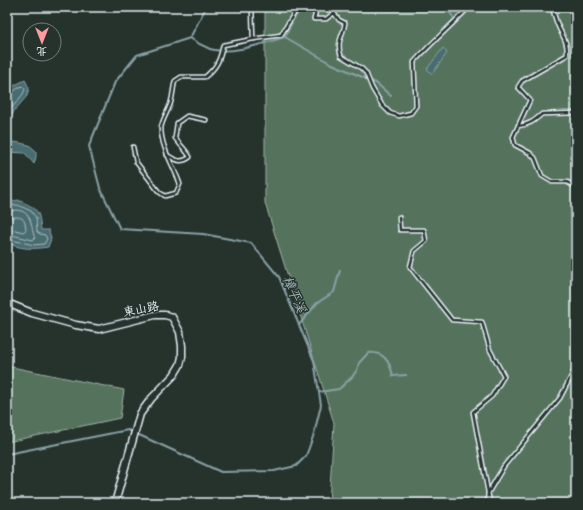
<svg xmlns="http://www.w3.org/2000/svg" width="583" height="510" viewBox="0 0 583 510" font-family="Pangolin,'LXGW WenKai TC',sans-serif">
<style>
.green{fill:#54735c;stroke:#9eb2aa}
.water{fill:#496c6f;stroke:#89a1a6}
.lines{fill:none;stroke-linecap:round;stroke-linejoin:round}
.shore{stroke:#a8bcc1;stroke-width:1}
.stream{stroke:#89a1a6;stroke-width:2}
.lane-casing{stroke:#e8f1f8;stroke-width:5.5}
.secondary-casing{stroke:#e8f1f8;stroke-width:9}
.lane{stroke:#26332d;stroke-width:2.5}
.secondary{stroke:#26332d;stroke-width:6}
.labels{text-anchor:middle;stroke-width:3;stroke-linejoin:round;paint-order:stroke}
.street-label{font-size:12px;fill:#e8f1f8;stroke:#26332d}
.water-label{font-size:13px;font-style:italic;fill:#a8bcc1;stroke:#26332d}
</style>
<rect width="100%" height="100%" fill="#26332d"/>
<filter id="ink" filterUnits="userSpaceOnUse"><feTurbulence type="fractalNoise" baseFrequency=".025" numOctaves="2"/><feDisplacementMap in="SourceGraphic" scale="8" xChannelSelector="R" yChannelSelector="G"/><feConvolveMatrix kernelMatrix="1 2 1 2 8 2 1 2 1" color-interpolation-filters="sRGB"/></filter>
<g filter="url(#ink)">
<g class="green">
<path d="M265 7H576V503H329L334 423 265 203Z"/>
<path d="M7 366 124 390 120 418 7 442Z"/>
</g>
<g class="water">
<path d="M443 48 447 53 432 74 427 69Z"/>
<path d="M25 80 29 88 27 96 14 111 7 128V92L15 85Z"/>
<path d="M15 142 29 145 36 151V157L34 164 25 153 7 152V143Z"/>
<path d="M18 200C38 209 39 209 41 230H49L51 239 48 247C35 249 19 250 7 242V203Z"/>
</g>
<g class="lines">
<g class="shore">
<path d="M7 95C13 94 16 88 22 86L25 89 23 94 11 109 7 117"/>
<path d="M7 206 18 205 31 211 36 218 37 232 40 234 45 235 47 239 44 244 34 245 7 239"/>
<path d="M7 211C10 211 14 210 17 210 34 212 30 228 35 238L33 240 7 234"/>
<path d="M7 217C20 217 25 215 26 230L23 232 7 228"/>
</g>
<g class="stream">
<path d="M446 7 453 17"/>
<path d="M285 37 293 20 302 7"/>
<path d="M190 38C197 43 203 46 210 49 231 55 265 43 285 37L330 63 376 83 391 96"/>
<path d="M299 325 317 303 334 292 340 270"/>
<path d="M319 392 339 389 352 377 357 370 359 363 368 353C384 351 390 362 393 376L406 375"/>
<path d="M7 454 128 430 221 472 274 471 296 466 306 456 314 434 321 405 314 361 279 277 251 243 203 234 120 229 100 188 89 146 115 82 137 55 190 38 206 7"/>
</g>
<g class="lane-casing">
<g id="lane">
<path d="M252 7 253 39 281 35 298 7"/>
<path d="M317 7 314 19H326L334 13 339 20 345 23C343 38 336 39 341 56L361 68 366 73 372 88 382 105 390 113 399 116 411 113 416 106 414 62C432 42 451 26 469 7"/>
<path d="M552 7C554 14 556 22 559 28 565 41 567 40 567 55L522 81 518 87 530 100 513 137 515 145 530 153 535 158 542 176 552 182H567L576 187V196"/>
<path d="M9 8 10 7"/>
<path d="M518 126C529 125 534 121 542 114L576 113"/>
<path d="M133 147 136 162 159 192 165 196 176 193 180 184C174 166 161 148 161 128 162 120 169 110 171 102 173 95 173 88 175 81L181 77H205C217 67 220 60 223 45L253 39"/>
<path d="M167 155C176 160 181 164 190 157 186 150 180 145 175 138L177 123 187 116 206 120"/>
<path d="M399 217 400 230H424L426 241 414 251 410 267 452 320 482 322 490 350 504 376 492 396 473 412 490 503"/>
<path d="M487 503 488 493 504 466 560 398 576 367"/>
</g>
</g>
<g class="secondary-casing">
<path id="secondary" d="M7 303 32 313 76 325 99 329 155 315H165L172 317 180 332 182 346V357L180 365 174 375 151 399 140 414 115 503"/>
</g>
<use href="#lane" class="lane"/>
<use href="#secondary" class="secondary"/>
</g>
</g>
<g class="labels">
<g class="street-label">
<text transform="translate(141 309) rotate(-11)" y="4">東山路</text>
</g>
<g class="water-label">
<text transform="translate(295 294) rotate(66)" y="5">樟平溪</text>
</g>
</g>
<rect width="583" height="510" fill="none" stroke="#26332d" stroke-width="24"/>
<rect x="12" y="12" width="559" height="486" fill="none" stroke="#e8f1f8" stroke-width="1.5" filter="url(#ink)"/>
<g transform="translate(42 42) rotate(180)"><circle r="19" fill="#26332d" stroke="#747f7e"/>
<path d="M0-3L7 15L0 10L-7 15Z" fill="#ff9aa2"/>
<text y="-6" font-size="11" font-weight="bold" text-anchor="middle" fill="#e8f1f8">北</text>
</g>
</svg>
